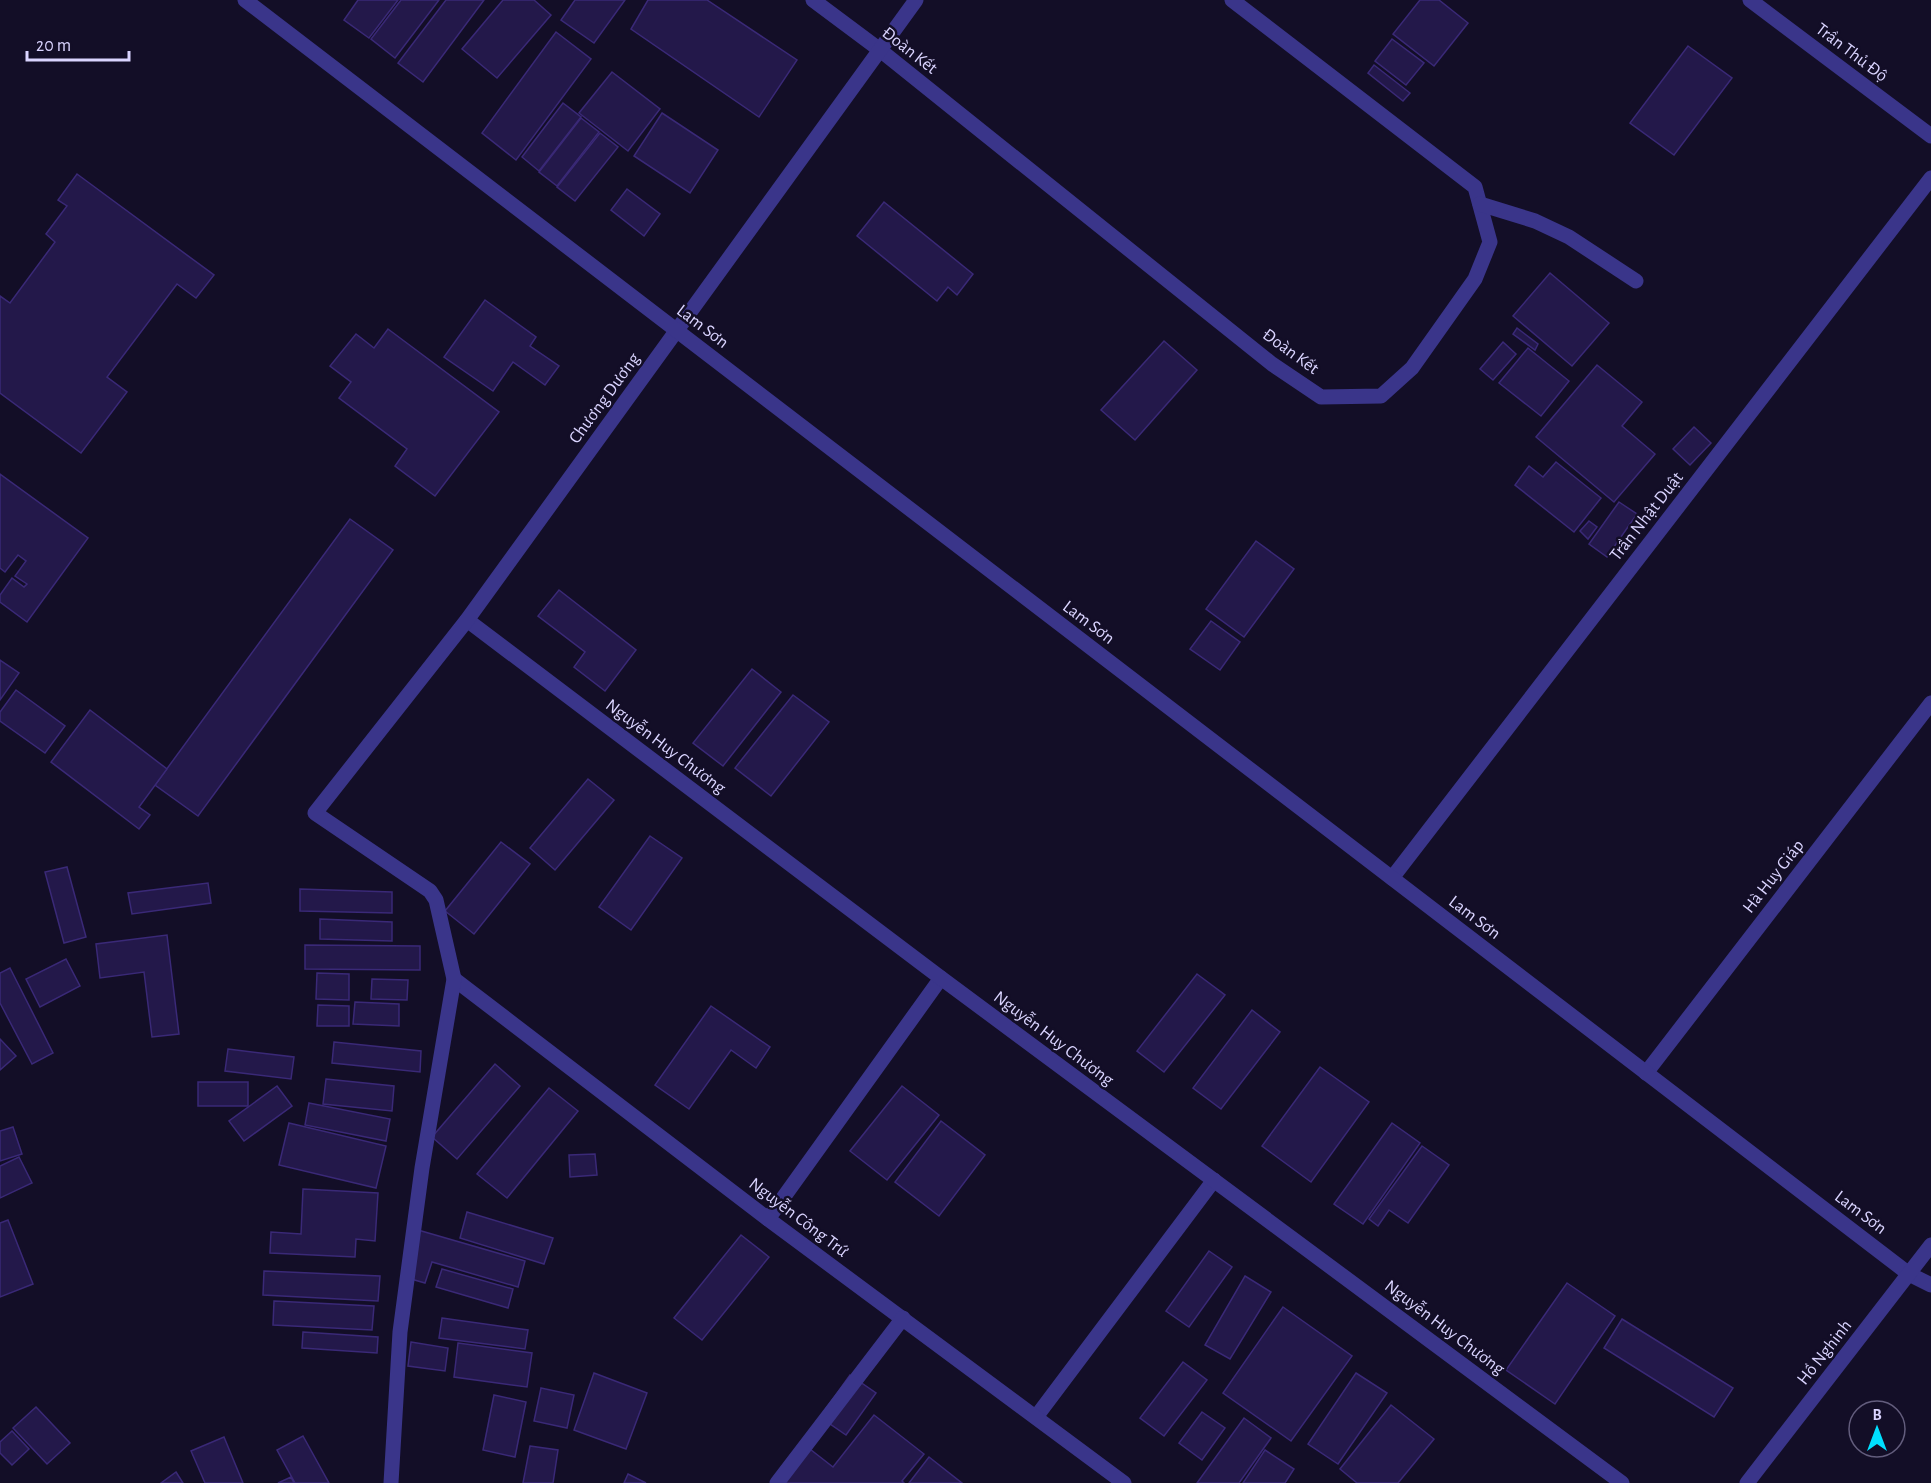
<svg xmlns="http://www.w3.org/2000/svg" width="1931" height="1483" viewBox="0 0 1931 1483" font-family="'Alegreya Sans',sans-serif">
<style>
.building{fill:#23184a;stroke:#3a2977;stroke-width:1.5}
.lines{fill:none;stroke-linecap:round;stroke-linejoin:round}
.service{stroke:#3a358a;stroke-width:15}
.minor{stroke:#3a358a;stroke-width:15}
.tertiary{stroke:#3a358a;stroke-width:15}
.labels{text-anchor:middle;stroke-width:5;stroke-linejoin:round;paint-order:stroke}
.street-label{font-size:18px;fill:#dad4ff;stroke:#130e27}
</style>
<rect width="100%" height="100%" fill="#130e27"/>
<g class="building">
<path d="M358 0H398L369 38 344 20Z"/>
<path d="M401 0H439L395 58 371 39Z"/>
<path d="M446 0H484L423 82 398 63Z"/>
<path d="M503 0H534L551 15 497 78 462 49Z"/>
<path d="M575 0H625L594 43 561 20Z"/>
<path d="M648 0H707L797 60 759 117 631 29Z"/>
<path d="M1420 0H1439L1468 23 1434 66 1393 34Z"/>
<path d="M556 32 591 59 516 160 482 133Z"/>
<path d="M1392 39 1424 63 1406 85 1375 61Z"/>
<path d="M1688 46 1732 78 1674 155 1630 123Z"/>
<path d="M1374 65 1410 93 1403 101 1368 73Z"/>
<path d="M612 72 660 109 628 151 579 113Z"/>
<path d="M563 103 581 117 539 171 522 157Z"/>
<path d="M662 113 718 150 690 193 634 156Z"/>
<path d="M581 118 599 132 557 186 539 172Z"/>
<path d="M600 133 618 147 575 201 557 187Z"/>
<path d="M77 174 214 275 196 298 177 284 107 377 127 392 81 453 0 393V296L10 303 55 242 46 234 67 206 58 200Z"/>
<path d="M627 189 660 214 644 236 611 210Z"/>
<path d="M884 202 973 274 957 295 948 287 937 301 857 236Z"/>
<path d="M1550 273 1609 323 1572 366 1513 316Z"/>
<path d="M485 300 536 337 530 346 559 366 545 385 513 362 493 391 444 357Z"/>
<path d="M1517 328 1538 344 1535 350 1513 334Z"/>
<path d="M388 329 499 412 435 496 395 466 407 449 339 398 351 382 330 366 356 334 374 348Z"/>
<path d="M1164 341 1197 370 1135 440 1101 410Z"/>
<path d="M1503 342 1516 354 1493 380 1480 369Z"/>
<path d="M1528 348 1569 381 1541 416 1499 383Z"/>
<path d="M1597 365 1642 402 1622 426 1655 454 1614 502 1536 437Z"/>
<path d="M1694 427 1711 443 1690 465 1673 449Z"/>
<path d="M1556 462 1601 498 1574 532 1515 485 1529 466 1543 477Z"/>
<path d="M0 474 88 538 27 622 0 602V595L12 578 24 587 27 584 15 576 26 561 18 555 5 572 0 568Z"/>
<path d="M1619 502 1637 514 1607 557 1589 544Z"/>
<path d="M350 519 393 550 198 816 155 785Z"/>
<path d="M1589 521 1597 527 1588 539 1580 531Z"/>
<path d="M1256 541 1294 569 1244 637 1206 609Z"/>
<path d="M559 590 636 650 605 691 574 667 585 652 538 616Z"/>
<path d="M1211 621 1240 642 1220 670 1190 649Z"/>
<path d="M0 660 19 673 0 700Z"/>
<path d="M752 669 781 692 723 766 693 743Z"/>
<path d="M16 690 65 726 45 753 0 721V712Z"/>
<path d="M793 695 829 722 771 796 735 768Z"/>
<path d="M90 710 167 769 139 807 150 815 139 829 51 762Z"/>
<path d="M588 779 614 800 555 870 530 848Z"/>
<path d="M650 836 682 858 631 930 599 907Z"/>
<path d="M501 842 530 864 474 934 445 911Z"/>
<path d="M67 867 86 937 64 943 45 872Z"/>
<path d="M208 883 211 903 132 914 128 893Z"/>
<path d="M300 889 392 892V913L300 911Z"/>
<path d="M320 919 392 922V941L320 939Z"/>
<path d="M167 935 179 1034 152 1037 144 972 100 978 96 944Z"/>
<path d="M305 945 420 946V970L305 969Z"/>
<path d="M66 959 80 986 40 1007 26 979Z"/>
<path d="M10 968 53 1053 32 1064 0 1003V973Z"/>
<path d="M317 973 349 974V1000L316 999Z"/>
<path d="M1197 974 1225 995 1164 1072 1137 1051Z"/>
<path d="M372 979 408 980 407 1000 371 999Z"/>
<path d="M355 1002 399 1004V1026L353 1024Z"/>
<path d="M318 1005 349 1006V1026H317Z"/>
<path d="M711 1006 770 1047 756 1068 731 1050 689 1109 655 1085Z"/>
<path d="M1252 1010 1280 1032 1221 1109 1193 1088Z"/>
<path d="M0 1039 16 1056 0 1070Z"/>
<path d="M334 1042 421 1051 420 1072 332 1063Z"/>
<path d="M228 1049 294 1057 291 1079 225 1071Z"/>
<path d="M495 1064 520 1086 457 1159 432 1137Z"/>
<path d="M1320 1067 1369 1102 1311 1182 1262 1146Z"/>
<path d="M326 1079 394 1086 392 1111 323 1104Z"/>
<rect x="198" y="1082" width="50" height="24"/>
<path d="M277 1086 292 1106 244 1141 229 1121Z"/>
<path d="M902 1086 939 1115 887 1180 850 1151Z"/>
<path d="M549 1088 578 1111 507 1198 477 1174Z"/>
<path d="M309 1103 390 1119 386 1141 305 1125Z"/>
<path d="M941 1121 985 1155 939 1216 895 1182Z"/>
<path d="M289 1123 386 1146 376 1188 279 1165Z"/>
<path d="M1392 1123 1420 1143 1363 1224 1334 1204Z"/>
<path d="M13 1127 22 1154 0 1161V1131Z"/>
<path d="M1422 1146 1449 1165 1408 1223 1389 1210 1378 1226 1369 1219Z"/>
<path d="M595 1154 597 1175 570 1177 569 1155Z"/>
<path d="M19 1157 32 1183 0 1198V1166Z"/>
<path d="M303 1189 378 1193 375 1241 356 1239 355 1257 270 1253 271 1232 301 1234Z"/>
<path d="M467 1212 553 1238 544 1264 460 1238Z"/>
<path d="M8 1220 33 1284 0 1297V1223Z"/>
<path d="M418 1230 525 1261 518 1287 432 1262 425 1283 404 1277Z"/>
<path d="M741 1235 769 1257 702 1340 674 1318Z"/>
<path d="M1209 1251 1232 1267 1189 1327 1166 1311Z"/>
<path d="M442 1269 513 1289 508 1308 436 1287Z"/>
<path d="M264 1271 380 1276 378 1301 263 1295Z"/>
<path d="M1245 1276 1271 1292 1230 1359 1205 1345Z"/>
<path d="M1567 1283 1615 1316 1555 1404 1506 1370Z"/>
<path d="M274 1301 374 1306 372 1330 273 1325Z"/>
<path d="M1283 1307 1352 1356 1291 1441 1223 1393Z"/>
<path d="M442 1318 528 1330 525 1349 439 1338Z"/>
<path d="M1622 1319 1733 1388 1714 1417 1604 1348Z"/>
<path d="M303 1332 378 1337 377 1353 302 1348Z"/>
<path d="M411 1342 448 1348 445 1371 408 1366Z"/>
<path d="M458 1343 532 1353 527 1387 454 1377Z"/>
<path d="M1183 1362 1207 1380 1164 1436 1140 1418Z"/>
<path d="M594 1373 647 1393 626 1449 574 1430Z"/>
<path d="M1356 1373 1387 1393 1338 1464 1308 1444Z"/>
<path d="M850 1375 876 1393 846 1435 820 1417Z"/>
<path d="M541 1388 574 1395 567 1428 534 1421Z"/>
<path d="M494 1395 526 1402 515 1457 483 1450Z"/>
<path d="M1391 1405 1434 1439 1398 1483H1357L1340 1469Z"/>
<path d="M36 1407 70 1443 47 1464 13 1428Z"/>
<path d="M1202 1412 1225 1428 1202 1460 1179 1443Z"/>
<path d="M874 1415 924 1454 902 1481 904 1483H777L806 1446 833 1467Z"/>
<path d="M1244 1418 1271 1438 1239 1483H1197Z"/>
<path d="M12 1431 29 1449 12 1465 0 1453V1442Z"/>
<path d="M303 1436 329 1483H295L277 1450Z"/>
<path d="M224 1437 243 1483H205L191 1451Z"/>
<path d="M530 1446 558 1450 553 1483H523Z"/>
<path d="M1265 1450 1294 1469 1285 1483H1243Z"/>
<path d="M929 1457 962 1483H909Z"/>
<path d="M176 1472 183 1483H161Z"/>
<path d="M628 1474 646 1483H624Z"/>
<path d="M291 1477 294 1483H278Z"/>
</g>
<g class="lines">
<g class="service">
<path d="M768 1219 941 978"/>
<path d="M1036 1417 1214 1180"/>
</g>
<g class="minor">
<path d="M813 0 880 50 1272 364 1321 397 1381 396 1412 368 1475 279 1490 242 1475 187 1232 0"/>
<path d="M1750 0 1931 136"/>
<path d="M1480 204 1535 221 1569 237 1636 281"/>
<path d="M467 620 941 978 1622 1483"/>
<path d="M1392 878 1931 178"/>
<path d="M454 979 768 1219 1124 1483"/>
<path d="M1646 1073 1931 703"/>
<path d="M1909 1274 1931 1285"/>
<path d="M391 1483 400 1332 422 1168 454 979 436 900 430 891 315 813 467 620 916 0"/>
<path d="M777 1483 903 1318"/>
</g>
<g class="tertiary">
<path d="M245 0 1909 1274"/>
<path d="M1747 1483 1931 1245"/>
</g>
</g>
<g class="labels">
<g class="street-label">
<text transform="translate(910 50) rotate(38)" y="6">Đoàn Kết</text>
<text transform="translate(1852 52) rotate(37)" y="6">Trần Thủ Độ</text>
<text transform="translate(703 326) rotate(37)" y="6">Lam Sơn</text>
<text transform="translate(1291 351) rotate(36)" y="6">Đoàn Kết</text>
<text transform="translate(604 398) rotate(-54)" y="6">Chương Dương</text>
<text transform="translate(1646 516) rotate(-52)" y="6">Trần Nhật Duật</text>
<text transform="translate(1089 622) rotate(37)" y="6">Lam Sơn</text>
<text transform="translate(666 746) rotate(37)" y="6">Nguyễn Huy Chương</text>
<text transform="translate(1773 876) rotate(-52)" y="6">Hà Huy Giáp</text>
<text transform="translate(1475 917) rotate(37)" y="6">Lam Sơn</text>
<text transform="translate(1054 1038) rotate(37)" y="6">Nguyễn Huy Chương</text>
<text transform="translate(1861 1212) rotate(37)" y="6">Lam Sơn</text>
<text transform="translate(799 1217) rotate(37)" y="6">Nguyễn Công Trứ</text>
<text transform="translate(1445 1327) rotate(37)" y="6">Nguyễn Huy Chương</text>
<text transform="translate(1824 1352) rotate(-52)" y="6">Hồ Nghinh</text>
</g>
</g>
<g transform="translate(1877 1429)"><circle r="28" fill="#130e27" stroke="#635d7d" stroke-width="1.5"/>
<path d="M0-4.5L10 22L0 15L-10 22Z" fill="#00e0ff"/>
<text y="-9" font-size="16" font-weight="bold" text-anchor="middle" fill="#dad4ff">B</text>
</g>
<path d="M27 51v9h102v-9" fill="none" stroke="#dad4ff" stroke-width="3"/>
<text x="36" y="51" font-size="18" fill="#dad4ff" stroke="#130e27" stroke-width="4.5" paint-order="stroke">20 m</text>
</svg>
